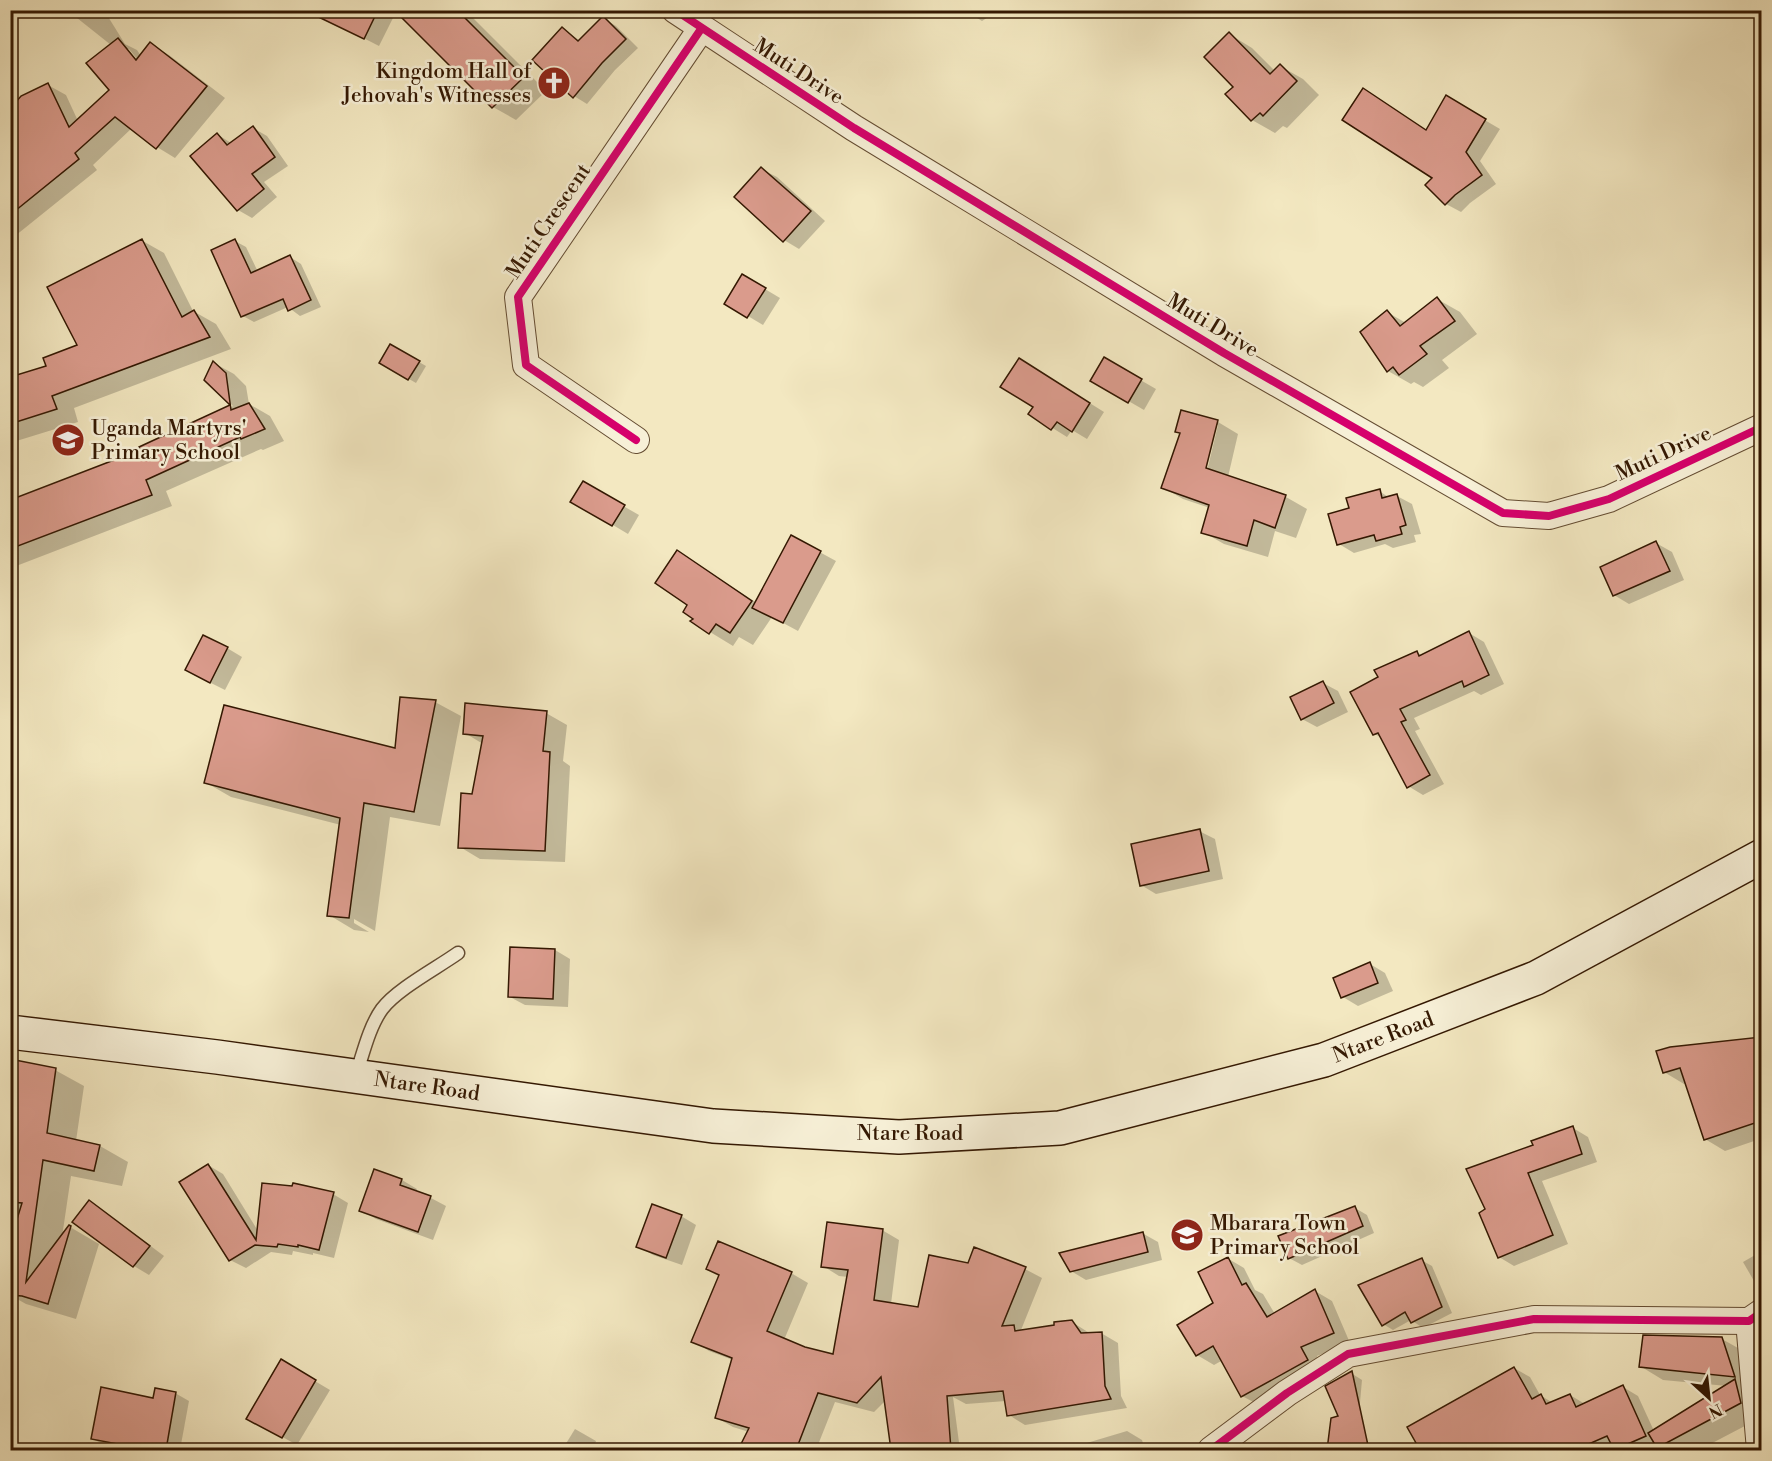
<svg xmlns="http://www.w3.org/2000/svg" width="1772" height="1461" viewBox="0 0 1772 1461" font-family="'Libre Bodoni',serif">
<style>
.shadow{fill:#0003;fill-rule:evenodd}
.building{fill:#da9b8c;stroke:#341802;stroke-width:1.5}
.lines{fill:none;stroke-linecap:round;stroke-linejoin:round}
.lane-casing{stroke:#644c32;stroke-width:15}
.street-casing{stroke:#644c32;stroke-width:28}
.secondary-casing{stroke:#341802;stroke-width:36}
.lane{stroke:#f7f0d7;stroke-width:12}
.street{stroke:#f7f0d7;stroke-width:26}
.secondary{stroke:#f7f0d7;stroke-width:33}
.cycleway-casing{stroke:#f7f0d7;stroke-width:11}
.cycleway{stroke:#d6006c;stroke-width:8}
.labels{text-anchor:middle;stroke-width:5;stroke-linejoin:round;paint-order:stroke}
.poi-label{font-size:21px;fill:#341802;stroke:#f7f0d7;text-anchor:start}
.street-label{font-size:21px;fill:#341802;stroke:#f7f0d7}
</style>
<rect width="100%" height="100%" fill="#f3e8c1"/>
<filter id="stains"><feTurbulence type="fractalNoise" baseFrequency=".00333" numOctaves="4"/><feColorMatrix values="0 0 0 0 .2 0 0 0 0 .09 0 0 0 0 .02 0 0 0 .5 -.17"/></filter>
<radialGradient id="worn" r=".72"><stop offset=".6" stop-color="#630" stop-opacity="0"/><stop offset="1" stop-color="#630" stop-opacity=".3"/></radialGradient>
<g class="shadow">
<path d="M10 10H23L10 23Z"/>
<path d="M67 10H111L107 15 125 44 137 50 141 56 151 44 169 55 225 98 175 158 157 147 132 128 93 165 97 170 10 240V157L48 85 66 95 78 121 111 91V45ZM125 49H129L142 65 140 67Z"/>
<path d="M343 10H389L395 14 379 46 336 24Z"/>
<path d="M408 10H465L546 91 516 120 493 107 402 16Z"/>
<path d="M964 10H999L982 21Z"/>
<path d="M603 18 616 26 638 48 615 70 587 104 574 96 562 28 580 41Z"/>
<path d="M1229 34 1252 48 1275 71 1280 66 1303 79 1319 95 1287 128 1283 126 1275 133 1252 120 1227 94 1235 87Z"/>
<path d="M1447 98 1500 129 1480 161 1496 184 1470 203 1461 212 1446 204 1427 185 1434 177 1427 131Z"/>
<path d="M253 128 267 136 288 166 264 182 277 197 252 218 238 210 192 156 217 134 231 143Z"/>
<path d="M761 169 777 177 825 221 799 249 784 240Z"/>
<path d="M141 240 164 253 193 311 216 324 231 349 74 408 78 422 10 443V379L48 367 79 346Z"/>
<path d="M235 241 246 247 258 272 290 257 301 264 321 307 300 316 288 307 254 322 243 316Z"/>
<path d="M743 276 780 298 763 325 726 303Z"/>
<path d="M1437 299 1460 312 1477 334 1442 360 1449 368 1423 387 1414 382 1411 384 1388 371 1387 312 1406 323Z"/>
<path d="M391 346 426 366 416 383 381 363Z"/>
<path d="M1104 359 1156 389 1144 410 1092 380Z"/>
<path d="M214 363 234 374 246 386 249 404 270 416 284 441 263 450 261 449 166 491 172 506 11 568 13 572 10 573V502L142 451 141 447 233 406 205 380Z"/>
<path d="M1034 368 1104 412 1087 439 1072 430 1067 437 1030 414 1035 407Z"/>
<path d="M1218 422 1238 434 1228 477 1286 497 1307 509 1296 538 1275 531 1268 557 1224 544 1203 532 1210 508 1183 499 1162 487ZM1215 425H1218L1206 475 1203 474Z"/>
<path d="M583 483 639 515 628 534 573 501Z"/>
<path d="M1379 491 1390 498 1397 496 1412 504 1421 534 1414 535 1416 542 1393 548 1385 544 1354 553 1339 544 1351 509Z"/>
<path d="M792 537 836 561 798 631 772 617 753 645 739 637 733 646 710 632 695 618 690 604 678 552 757 603Z"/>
<path d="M1656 543 1672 552 1684 580 1629 604 1614 595Z"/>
<path d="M1469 633 1484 642 1504 684 1481 695 1474 691 1414 718 1420 729 1415 731 1444 784 1423 795 1408 786 1383 739 1375 734 1380 678 1417 652 1422 656Z"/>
<path d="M227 648 242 657 225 690 201 678Z"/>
<path d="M1323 683 1338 691 1348 712 1317 727 1302 719Z"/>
<path d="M435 702 461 716 440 826 390 817 375 931 354 919V923L369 932 354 930 329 915 341 825 231 797 205 782 396 750Z"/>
<path d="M546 713 567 725 563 761 570 766 565 862 480 859 460 847 483 744 465 733Z"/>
<path d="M1199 831 1215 839 1223 879 1156 894 1141 885Z"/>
<path d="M555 950 570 959 568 1007 525 1005 510 997Z"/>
<path d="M1370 964 1385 973 1393 991 1358 1006 1343 997Z"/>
<path d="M1762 1038V1143L1757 1140 1725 1151 1705 1139 1687 1083 1684 1084 1664 1072 1670 1048Z"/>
<path d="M10 1061 55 1070 84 1086 76 1141 100 1146 128 1162 122 1186 71 1176 62 1237 70 1227 99 1244 76 1319 26 1304 10 1295V1247L20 1216H10Z"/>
<path d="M1573 1128 1588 1137 1597 1162 1542 1181 1568 1244 1514 1266 1499 1257 1487 1210 1535 1146Z"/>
<path d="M208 1165 223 1174 258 1231 333 1194 348 1203 334 1258 313 1253V1255L293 1251 292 1255 271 1252 246 1268 230 1260Z"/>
<path d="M375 1171 402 1180 417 1189 416 1192 431 1198 446 1206 433 1240 376 1219 361 1210Z"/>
<path d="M89 1202 104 1211 164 1256 149 1275 134 1266 74 1221Z"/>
<path d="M1355 1208 1367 1215 1374 1233 1302 1265 1289 1258Z"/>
<path d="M681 1216 696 1225 682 1265 653 1255 638 1246Z"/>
<path d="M882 1230 899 1240 891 1304 919 1309 969 1264 1025 1269 1042 1278 1021 1330 1072 1322 1091 1334 1101 1333 1118 1343 1121 1396 1127 1408 1025 1425 1009 1415 1006 1401 966 1404 953 1397 960 1450H892L886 1400 874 1412 835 1402 816 1450H740L749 1432 733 1427 717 1418 733 1360 709 1351 693 1341 720 1276 708 1269 791 1273 808 1283 784 1340 805 1349 835 1356 848 1277 839 1276 823 1266Z"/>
<path d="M1142 1233 1158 1242 1162 1260 1086 1280 1071 1271Z"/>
<path d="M1762 1251V1285L1754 1281 1743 1262Z"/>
<path d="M1227 1258 1244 1268 1255 1290 1263 1294 1275 1314 1315 1291 1332 1301 1350 1343 1317 1356 1324 1370 1259 1405 1242 1396 1223 1360 1214 1365 1197 1355 1179 1325 1215 1303Z"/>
<path d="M1421 1260 1432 1266 1452 1313 1423 1328 1411 1320 1393 1330 1383 1324Z"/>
<path d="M1722 1339 1745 1352 1762 1417 1699 1450H1663L1657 1446 1648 1450H1404L1419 1445 1514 1368 1530 1377 1540 1395 1553 1403 1570 1395 1585 1404 1623 1387 1638 1396 1654 1431 1727 1386 1663 1380 1640 1366Z"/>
<path d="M281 1361 330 1390 297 1445 248 1418Z"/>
<path d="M1351 1373 1362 1380 1357 1436Z"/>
<path d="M175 1393 189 1401 180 1450H128L106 1446 93 1439Z"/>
<path d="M575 1429 596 1441 593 1450H562Z"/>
<path d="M1127 1431 1142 1440 1145 1450H1081L1080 1445Z"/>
<path d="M1276 1446 1283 1450H1267Z"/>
</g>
<g class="building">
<path d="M304 10H378L364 39Z"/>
<path d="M394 10H457L524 77 492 108Z"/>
<path d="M603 16 626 39 602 63 573 98 532 60 562 27 578 41Z"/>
<path d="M1229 32 1270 74 1280 64 1297 81 1263 116 1260 113 1251 121 1225 94 1233 87 1204 57Z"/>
<path d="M118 38 136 60 150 42 207 86 156 149 115 117 75 153 79 159 10 215V109L21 96 48 83 69 127 109 90 86 63Z"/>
<path d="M1363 88 1426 130 1446 95 1486 119 1466 152 1482 175 1455 195 1445 205 1425 185 1432 178 1342 120Z"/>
<path d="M253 126 275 157 252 174 264 189 237 211 190 156 217 133 227 145Z"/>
<path d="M761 167 811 211 783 242 734 197Z"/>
<path d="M142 239 182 317 194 310 210 337 52 396 57 409 10 424V377L46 366 43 358 77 345 47 287Z"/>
<path d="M235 239 251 273 290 255 311 300 288 311 283 299 241 317 211 250Z"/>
<path d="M742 274 766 288 747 318 724 304Z"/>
<path d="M1437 297 1455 321 1420 346 1427 354 1399 375 1393 367 1387 372 1360 332 1387 310 1400 326Z"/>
<path d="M390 344 420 361 408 380 379 363Z"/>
<path d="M1104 357 1142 379 1128 403 1090 381Z"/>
<path d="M1019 358 1090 403 1072 432 1057 422 1051 430 1028 414 1033 407 1000 387Z"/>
<path d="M213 361 226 373 231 410 249 403 265 429 241 439 240 437 146 480 152 495 10 549V500L140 450 139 447 230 405 204 380Z"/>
<path d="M1181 410 1218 420 1206 468 1286 495 1275 528 1254 520 1247 546 1201 533 1209 505 1161 488 1180 433 1175 432Z"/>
<path d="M583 481 625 505 612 526 570 502Z"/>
<path d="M1380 489 1382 498 1397 494 1406 525 1400 527 1402 534 1376 541 1374 535 1337 545 1328 514 1349 508 1346 498Z"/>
<path d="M791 535 821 551 783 623 752 608Z"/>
<path d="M1656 541 1670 571 1613 596 1600 567Z"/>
<path d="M677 550 752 601 730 633 716 624 709 634 690 621 693 619 683 612 687 605 655 583Z"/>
<path d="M1469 631 1489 675 1464 687 1462 681 1400 709 1406 720 1401 722 1430 775 1407 788 1378 733 1373 735 1350 692 1378 677 1374 670 1417 651 1419 656Z"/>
<path d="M203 635 228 647 210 683 185 670Z"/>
<path d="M1323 681 1334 703 1301 720 1290 697Z"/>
<path d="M400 697 436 700 414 812 364 803 349 918 327 916 340 818 204 783 224 705 395 748Z"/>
<path d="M465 703 547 711 543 751 550 752 545 851 458 848 461 793 472 794 483 736 463 734Z"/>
<path d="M1200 829 1209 871 1140 886 1131 844Z"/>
<path d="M510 947 555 949 553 999 508 997Z"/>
<path d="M1370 962 1378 983 1341 998 1333 978Z"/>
<path d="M1761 1037V1121L1704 1140 1680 1068 1663 1073 1656 1051 1670 1047Z"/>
<path d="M10 1059 56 1068 47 1133 100 1145 94 1171 43 1160 26 1282 69 1225 71 1226 48 1304 22 1296 10 1295V1242L22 1203 10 1202Z"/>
<path d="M1573 1126 1582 1154 1528 1173 1553 1235 1498 1258 1479 1213 1485 1209 1466 1169 1533 1145 1531 1141Z"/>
<path d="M208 1164 256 1240 262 1183 292 1186 293 1183 334 1192 319 1250 298 1245V1247L278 1244 277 1247 255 1245 229 1261 179 1182Z"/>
<path d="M374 1169 402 1179 400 1185 431 1196 418 1232 359 1211Z"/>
<path d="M89 1200 150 1246 133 1267 72 1222Z"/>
<path d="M652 1204 682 1215 666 1258 636 1247Z"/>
<path d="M1355 1206 1363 1226 1288 1259 1278 1236Z"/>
<path d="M827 1222 883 1229 874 1300 918 1307 929 1255 968 1263 974 1247 1026 1267 1002 1326 1014 1325 1015 1331 1054 1325V1322L1072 1320 1081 1333 1102 1332 1105 1386 1111 1399 1007 1416 1003 1391 947 1396 951 1450H891L881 1377 857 1403 818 1393 796 1450H738L749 1428 715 1418 732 1358 691 1342 719 1275 706 1269 718 1241 792 1272 767 1331 805 1347 833 1354 848 1270 821 1267Z"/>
<path d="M1143 1232 1148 1252 1070 1272 1059 1253Z"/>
<path d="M1228 1257 1242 1285 1246 1283 1267 1317 1315 1289 1334 1333 1301 1347 1308 1360 1241 1397 1213 1346 1196 1356 1177 1325 1213 1303 1198 1272Z"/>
<path d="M1422 1258 1442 1307 1411 1323 1405 1312 1382 1326 1358 1285Z"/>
<path d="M1643 1335 1722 1337 1735 1377 1639 1367Z"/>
<path d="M281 1359 316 1380 282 1438 246 1419Z"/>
<path d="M1514 1367 1532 1399 1541 1394 1546 1404 1570 1394 1576 1407 1623 1385 1646 1436 1614 1450 1607 1436 1575 1450H1420L1407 1427Z"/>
<path d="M1352 1371 1369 1450H1327L1331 1418 1338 1416 1325 1386Z"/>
<path d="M1735 1379 1741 1403 1657 1448 1648 1433Z"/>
<path d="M101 1387 153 1398 155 1388 176 1392 166 1450H149L91 1439Z"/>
</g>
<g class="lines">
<g class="lane-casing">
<path id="lane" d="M356 1075C363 1054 369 1027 382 1009 397 989 437 968 458 953"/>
</g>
<g class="street-casing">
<g id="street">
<path d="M675 10 854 128 1224 353 1503 513 1549 516 1609 499 1762 427"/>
<path d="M636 440 526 365 518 297 701 29"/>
<path d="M1749 1321 1760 1450"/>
<path d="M1211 1450 1287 1393 1348 1354 1534 1319 1749 1321 1762 1312"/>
</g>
</g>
<g class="secondary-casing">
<path id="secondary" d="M10 1032 217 1057 713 1126 899 1137 1060 1128 1324 1060 1536 978 1762 856"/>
</g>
<use href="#lane" class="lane"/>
<use href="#street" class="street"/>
<use href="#secondary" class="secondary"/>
<g class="cycleway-casing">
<g id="cycleway">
<path d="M675 10 854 128 1224 353 1503 513 1549 516 1609 499 1762 427"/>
<path d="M636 440 526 365 518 297 701 29"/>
<path d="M1211 1450 1287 1393 1348 1354 1534 1319 1749 1321 1762 1312"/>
</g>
</g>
<use href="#cycleway" class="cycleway"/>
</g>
<defs>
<g id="church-disc" transform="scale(1.725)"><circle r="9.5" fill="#8f2418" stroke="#f7f0d7"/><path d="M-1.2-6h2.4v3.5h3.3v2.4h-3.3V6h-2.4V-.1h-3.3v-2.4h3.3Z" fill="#fff"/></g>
<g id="school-disc" transform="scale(1.725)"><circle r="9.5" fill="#8f2418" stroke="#f7f0d7"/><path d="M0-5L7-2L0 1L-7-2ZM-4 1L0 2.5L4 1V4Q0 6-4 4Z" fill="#fff"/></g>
</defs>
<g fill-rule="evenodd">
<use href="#church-disc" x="554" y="83"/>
<use href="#school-disc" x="68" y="440"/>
<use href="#school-disc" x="1187" y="1235"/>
</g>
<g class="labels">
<g class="poi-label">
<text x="531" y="78" text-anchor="end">Kingdom Hall of<tspan x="531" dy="24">Jehovah's Witnesses</tspan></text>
<text x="91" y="435">Uganda Martyrs'<tspan x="91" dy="24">Primary School</tspan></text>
<text x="1210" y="1230">Mbarara Town<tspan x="1210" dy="24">Primary School</tspan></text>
</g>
<g class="street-label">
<text transform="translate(799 71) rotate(33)" y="7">Muti Drive</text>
<text transform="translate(548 221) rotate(-56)" y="7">Muti Crescent</text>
<text transform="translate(1213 325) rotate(31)" y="7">Muti Drive</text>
<text transform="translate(1663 453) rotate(-25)" y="7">Muti Drive</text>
<text transform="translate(1383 1037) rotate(-21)" y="7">Ntare Road</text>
<text transform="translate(427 1086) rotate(8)" y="7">Ntare Road</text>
<text x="910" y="1140">Ntare Road</text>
</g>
</g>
<rect width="1772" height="1461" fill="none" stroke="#f3e8c1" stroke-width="36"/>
<rect x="12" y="12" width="1748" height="1437" fill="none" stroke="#341802" stroke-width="3"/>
<rect x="18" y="18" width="1736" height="1425" fill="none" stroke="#341802" stroke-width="1.5"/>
<g transform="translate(1709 1398) rotate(153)" stroke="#f7f0d7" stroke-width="4.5" paint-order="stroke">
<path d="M0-4.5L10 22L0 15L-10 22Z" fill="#341802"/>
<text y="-9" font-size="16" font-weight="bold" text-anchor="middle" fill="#341802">N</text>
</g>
<rect width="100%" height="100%" filter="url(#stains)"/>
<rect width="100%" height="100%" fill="url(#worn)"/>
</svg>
